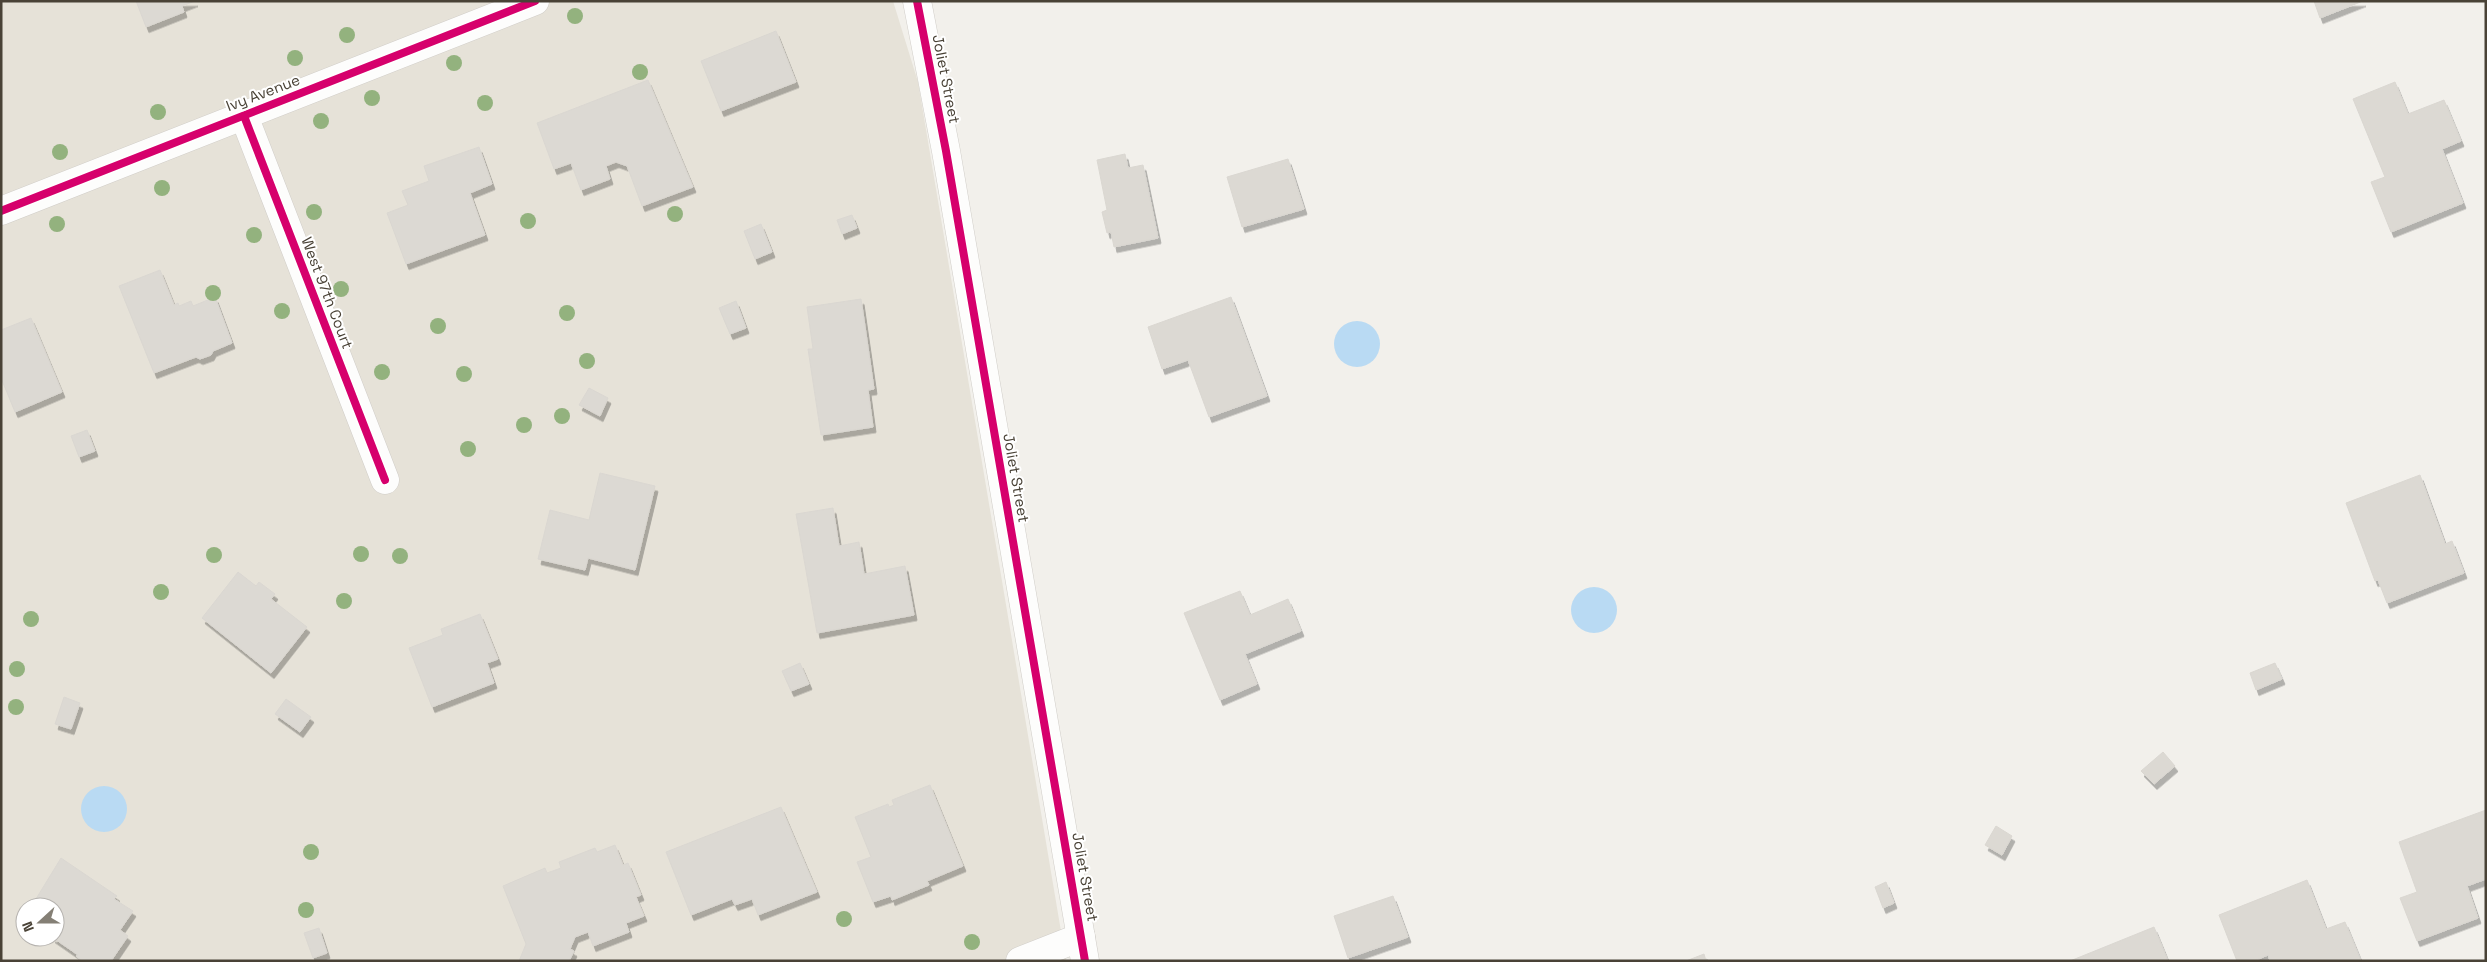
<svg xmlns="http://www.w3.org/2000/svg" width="2487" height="962" viewBox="0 0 2487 962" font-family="'Space Grotesk',sans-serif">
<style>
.residential{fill:#e6e2d8;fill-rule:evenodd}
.water{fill:#b9daf3}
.building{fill:#dcd9d3;stroke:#dad7d1;filter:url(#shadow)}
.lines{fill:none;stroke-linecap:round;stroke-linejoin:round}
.minor-casing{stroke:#d0cdc8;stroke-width:29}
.tertiary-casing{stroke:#d0cdc8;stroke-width:29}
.minor{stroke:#fdfdfc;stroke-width:28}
.tertiary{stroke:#fdfdfc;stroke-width:28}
.cycleway-casing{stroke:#fff;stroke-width:11}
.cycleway{stroke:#d6006c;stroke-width:8}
.tree{fill:#93b27e}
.labels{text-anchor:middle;stroke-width:4;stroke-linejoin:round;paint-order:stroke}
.street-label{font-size:15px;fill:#494236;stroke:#fff}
</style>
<defs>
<filter id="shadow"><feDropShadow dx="3" dy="5.5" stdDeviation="0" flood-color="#0004"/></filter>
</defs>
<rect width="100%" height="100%" fill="#f2f0eb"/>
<path class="residential" d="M1 1H893L918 82 1066 961H1ZM25 907H55V937H25Z"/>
<g class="water">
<circle cx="1357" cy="344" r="23"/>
<circle cx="1594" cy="610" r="23"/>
<circle cx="104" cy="809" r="23"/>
</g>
<g class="building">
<path d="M136 1H195L182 6 184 12 146 27Z"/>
<path d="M2314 1H2363L2320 18Z"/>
<path d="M776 31 796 82 721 111 701 61Z"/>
<path d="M648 80 693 187 642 206 627 166 616 162 606 166 610 179 581 190 571 163 554 169 537 123Z"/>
<path d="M2395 82 2408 114 2444 100 2461 141 2442 149 2463 203 2391 232 2371 182 2385 177 2353 99Z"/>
<path d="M479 147 492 184 470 193 485 235 406 264 387 213 408 205 402 191 429 181 424 166Z"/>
<path d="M1125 154 1128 168 1143 165 1158 238 1114 247 1111 232 1107 233 1102 212 1107 210 1097 160Z"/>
<path d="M1288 159 1304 209 1242 227 1227 177Z"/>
<path d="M852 215 857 228 842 234 837 220Z"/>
<path d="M761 224 772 252 755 259 744 231Z"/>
<path d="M160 270 174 305 178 303 179 306 191 301 193 306 215 297 232 343 213 351 211 355 200 359 196 357 154 373 119 286Z"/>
<path d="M1231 297 1267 396 1209 417 1188 360 1162 369 1148 327Z"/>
<path d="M861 299 874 389 868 390 873 427 821 435 808 349H813L807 307Z"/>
<path d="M736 301 746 328 730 334 719 308Z"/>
<path d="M31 318 62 392 15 412 1 378V330Z"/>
<path d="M589 388 608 398 600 416 579 405Z"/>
<path d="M87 430 95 451 79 457 71 436Z"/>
<path d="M600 473 655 486 635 570 588 558 585 570 538 559 550 510 589 520Z"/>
<path d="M2420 475 2445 544 2452 541 2464 573 2387 603 2378 580 2375 581 2346 503Z"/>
<path d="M833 508 839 546 859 542 864 574 905 566 914 615 817 633 796 514Z"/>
<path d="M238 572 256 586 259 582 275 594 271 599 307 627 271 673 202 618Z"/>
<path d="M1240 591 1250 615 1288 599 1301 631 1245 654 1257 684 1220 700 1184 613Z"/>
<path d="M480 614 498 659 487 663 494 683 432 707 409 648 443 635 441 629Z"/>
<path d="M800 663 809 684 791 691 782 671Z"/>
<path d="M2275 663 2282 679 2256 690 2250 673Z"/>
<path d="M64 697 80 703 71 729 55 724Z"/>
<path d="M286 699 311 717 300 732 275 714Z"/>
<path d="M2163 752 2175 766 2154 784 2141 771Z"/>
<path d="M930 785 963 866 927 881 929 885 892 900 891 896 873 902 857 862 871 857 855 817 888 804 889 807 894 805 892 800Z"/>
<path d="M781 807 817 892 758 915 752 899 735 905 732 899 691 915 666 852Z"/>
<path d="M2486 810V879L2467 886 2478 918 2417 941 2400 898 2417 892 2399 842Z"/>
<path d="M1996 826 2012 836 2002 855 1985 845Z"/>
<path d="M615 845 623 865 628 863 641 895 636 897 644 916 626 923 629 932 593 946 588 932 575 937 570 949 574 951 569 961H519L526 944 503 886 545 868 547 873 561 868 559 862 595 848 597 852Z"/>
<path d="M61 858 117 896 114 899 133 911 120 930 128 936 111 961H82L76 956 78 955 52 937H55V907H31Z"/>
<path d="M2307 880 2326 929 2345 922 2361 961H2270L2268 955 2254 961H2237L2219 915Z"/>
<path d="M1886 882 1894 903 1883 908 1875 887Z"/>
<path d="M1393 896 1408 937 1348 958 1334 916Z"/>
<path d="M2154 927 2168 961H2070Z"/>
<path d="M319 928 327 953 313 958 304 933Z"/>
<path d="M1704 954 1706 961H1686Z"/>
</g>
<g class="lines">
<g class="minor-casing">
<g id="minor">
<path d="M244 116 385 480"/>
<path d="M1 211 535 1"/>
<path d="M1020 961 1081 937"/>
</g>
</g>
<g class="tertiary-casing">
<path id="tertiary" d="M917 1 946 151 1085 961"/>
</g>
<use href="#minor" class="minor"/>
<use href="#tertiary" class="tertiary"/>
<g class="cycleway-casing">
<g id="cycleway">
<path d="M917 1 946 151 1085 961"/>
<path d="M244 116 385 480"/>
<path d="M1 211 535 1"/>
</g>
</g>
<use href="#cycleway" class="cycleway"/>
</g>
<g class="tree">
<circle cx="575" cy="16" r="8"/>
<circle cx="347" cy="35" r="8"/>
<circle cx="295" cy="58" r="8"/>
<circle cx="454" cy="63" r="8"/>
<circle cx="640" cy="72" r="8"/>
<circle cx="372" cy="98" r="8"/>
<circle cx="485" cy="103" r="8"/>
<circle cx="158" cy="112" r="8"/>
<circle cx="321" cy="121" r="8"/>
<circle cx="60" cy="152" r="8"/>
<circle cx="162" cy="188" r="8"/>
<circle cx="314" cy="212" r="8"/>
<circle cx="675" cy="214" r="8"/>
<circle cx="528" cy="221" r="8"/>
<circle cx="57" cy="224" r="8"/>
<circle cx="254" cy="235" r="8"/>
<circle cx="341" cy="289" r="8"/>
<circle cx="213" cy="293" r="8"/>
<circle cx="282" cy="311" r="8"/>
<circle cx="567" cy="313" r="8"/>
<circle cx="438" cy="326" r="8"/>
<circle cx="587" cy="361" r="8"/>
<circle cx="382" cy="372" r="8"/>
<circle cx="464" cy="374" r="8"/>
<circle cx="562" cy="416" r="8"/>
<circle cx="524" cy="425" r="8"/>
<circle cx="468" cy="449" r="8"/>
<circle cx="361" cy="554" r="8"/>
<circle cx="214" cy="555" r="8"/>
<circle cx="400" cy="556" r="8"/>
<circle cx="161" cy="592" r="8"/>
<circle cx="344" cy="601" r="8"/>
<circle cx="31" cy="619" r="8"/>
<circle cx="17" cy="669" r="8"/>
<circle cx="16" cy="707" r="8"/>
<circle cx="311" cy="852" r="8"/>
<circle cx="306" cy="910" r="8"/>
<circle cx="844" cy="919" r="8"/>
<circle cx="972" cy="942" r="8"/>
</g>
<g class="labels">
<g class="street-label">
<text transform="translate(946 79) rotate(79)" y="5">Joliet Street</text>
<text transform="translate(263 93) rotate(-21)" y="5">Ivy Avenue</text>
<text transform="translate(327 293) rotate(69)" y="5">West 97th Court</text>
<text transform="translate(1016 478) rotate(80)" y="5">Joliet Street</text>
<text transform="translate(1085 877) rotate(80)" y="5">Joliet Street</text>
</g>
</g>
<rect width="2487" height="962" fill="none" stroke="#494236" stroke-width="5"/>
<g transform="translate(40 922) rotate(249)"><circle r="24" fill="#ffffff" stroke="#b6b3af"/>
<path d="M0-4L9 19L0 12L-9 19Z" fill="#847f75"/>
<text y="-8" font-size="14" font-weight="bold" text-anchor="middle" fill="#494236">N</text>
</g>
</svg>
